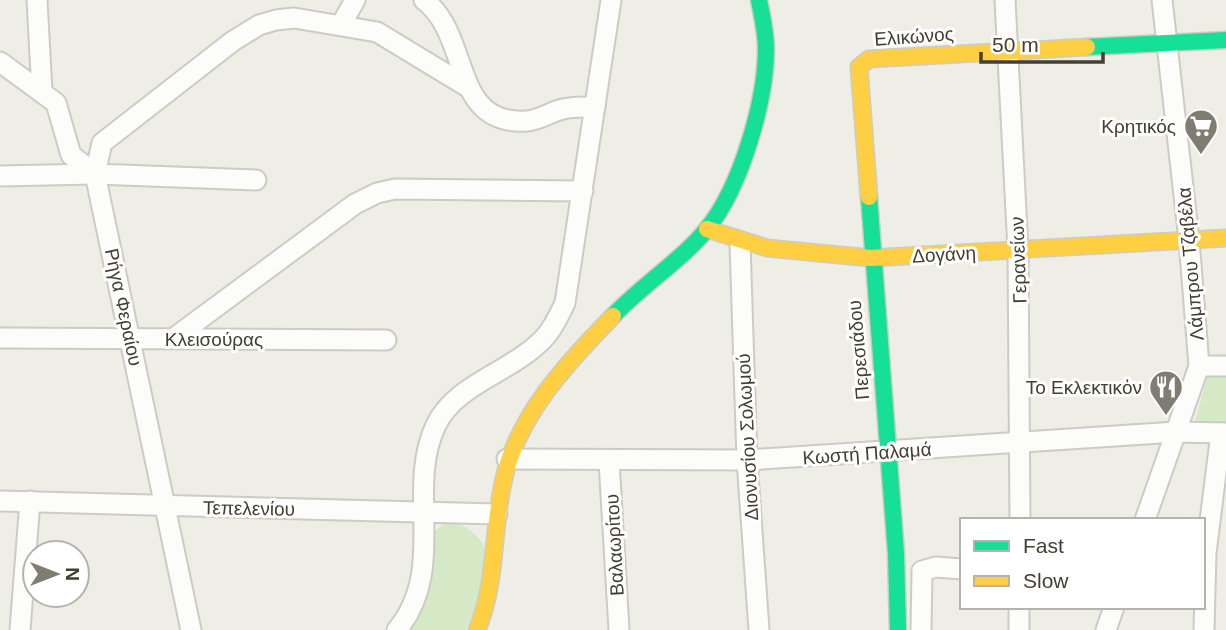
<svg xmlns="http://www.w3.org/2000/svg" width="1226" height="630" viewBox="0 0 1226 630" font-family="Arial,sans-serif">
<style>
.green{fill:#d5e9c6}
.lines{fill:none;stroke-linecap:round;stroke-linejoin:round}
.street-casing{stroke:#cccbc4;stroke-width:23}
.fast-casing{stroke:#ceccbd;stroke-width:19}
.slow-casing{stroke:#ceccbd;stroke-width:19}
.street{stroke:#fcfcfb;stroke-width:19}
.fast{stroke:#16e098;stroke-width:16}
.slow{stroke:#ffcf43;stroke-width:16}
.labels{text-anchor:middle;stroke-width:6;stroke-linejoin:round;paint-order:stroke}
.street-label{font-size:19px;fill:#434033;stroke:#fff}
.poi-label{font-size:19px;fill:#434033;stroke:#fff;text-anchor:end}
</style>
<rect width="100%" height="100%" fill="#eeede6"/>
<g class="green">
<path d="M1208 374H1226V423L1195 422Z"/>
<path d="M458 523C510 550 484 589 466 630H409C432 600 436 568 434 532L443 524Z"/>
</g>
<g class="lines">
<g class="street-casing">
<g id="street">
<path d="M37 0 42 92"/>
<path d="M424 0C472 37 450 126 527 121 540 120 550 112 563 109 573 106 584 107 595 107"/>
<path d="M1005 0 1018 250 1020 520"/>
<path d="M341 25 355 0"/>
<path d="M0 62 56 103 71 155 95 174 191 630"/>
<path d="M0 176 95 174"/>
<path d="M256 180 95 174 102 143 233 41 259 25 276 20 294 18 377 32 466 86"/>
<path d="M740 243 747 460 759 630"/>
<path d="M0 338 386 340"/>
<path d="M174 338 355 204 377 193 395 189 583 191"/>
<path d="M1199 366H1226"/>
<path d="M507 459 747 460 1176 432 1226 433"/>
<path d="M609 461 619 630"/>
<path d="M0 501 497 514"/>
<path d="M1145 520 1199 366 1189 240 1162 0"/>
<path d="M20 630 30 501"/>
<path d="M397 630C448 568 405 490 436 425 455 385 508 373 539 343 551 333 558 317 565 303L611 0"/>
<path d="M921 630 922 571 936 567 962 569"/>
<path d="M1019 630V607"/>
<path d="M1106 630 1114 607"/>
<path d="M1204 630 1206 553 1221 433"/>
</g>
</g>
<g class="fast-casing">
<g id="fast">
<path d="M1087 47 1226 40"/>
<path d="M869 197 896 553 898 630"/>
<path d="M613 316C641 286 683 259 707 229 741 187 766 101 766 48 766 32 762 16 759 0"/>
</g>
</g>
<g class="slow-casing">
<g id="slow">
<path d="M869 197 859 67 869 59 1087 47"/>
<path d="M707 229 767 248 871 258 1226 238"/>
<path d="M477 630C497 582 492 533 503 483 516 417 567 363 613 316"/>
</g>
</g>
<use href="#street" class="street"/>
<use href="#fast" class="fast"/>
<use href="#slow" class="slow"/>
</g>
<defs>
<g id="supermarket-pin" transform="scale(1.75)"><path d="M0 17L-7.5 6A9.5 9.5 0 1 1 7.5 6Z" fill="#7f7d72" stroke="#fff"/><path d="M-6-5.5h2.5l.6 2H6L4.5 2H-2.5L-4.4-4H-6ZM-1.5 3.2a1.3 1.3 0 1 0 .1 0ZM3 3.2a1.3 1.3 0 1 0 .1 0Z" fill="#fff"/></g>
<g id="restaurant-pin" transform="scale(1.75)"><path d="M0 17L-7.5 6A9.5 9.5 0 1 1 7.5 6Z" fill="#7f7d72" stroke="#fff"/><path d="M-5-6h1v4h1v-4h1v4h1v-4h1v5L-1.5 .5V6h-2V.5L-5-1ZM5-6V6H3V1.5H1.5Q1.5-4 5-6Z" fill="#fff"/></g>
</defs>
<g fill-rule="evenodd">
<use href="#supermarket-pin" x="1201" y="126"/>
<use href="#restaurant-pin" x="1166" y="387"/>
</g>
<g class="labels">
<g class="street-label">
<text transform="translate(914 36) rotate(-4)" y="7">Ελικώνος</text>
<text transform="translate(944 254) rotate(-3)" y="7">Δογάνη</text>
<text transform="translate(1018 260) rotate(-92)" y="7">Γερανείων</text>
<text transform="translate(1190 264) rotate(-95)" y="7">Λάμπρου Τζαβέλα</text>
<text transform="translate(124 307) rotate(78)" y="7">Ρήγα Φεραίου</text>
<text x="214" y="346">Κλεισούρας</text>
<text transform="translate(858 350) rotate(-95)" y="7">Περεσιάδου</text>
<text transform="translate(747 437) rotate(-93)" y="7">Διονυσίου Σολωμού</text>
<text transform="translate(867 453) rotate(-4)" y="7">Κωστή Παλαμά</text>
<text transform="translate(249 508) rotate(1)" y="7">Τεπελενίου</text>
<text transform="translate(614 545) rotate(-93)" y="7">Βαλαωρίτου</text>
</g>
<g class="poi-label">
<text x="1176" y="133">Κρητικός</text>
<text x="1142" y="394">Το Εκλεκτικὀν</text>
</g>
</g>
<rect x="960" y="518" width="245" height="91" fill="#ffffff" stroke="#b4b3ad" stroke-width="2"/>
<rect x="974" y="541" width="35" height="10" fill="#16e098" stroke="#b4b3ad" stroke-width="2"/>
<text x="1023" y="553" font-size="21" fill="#434033">Fast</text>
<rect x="974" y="576" width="35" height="10" fill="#ffcf43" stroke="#b4b3ad" stroke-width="2"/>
<text x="1023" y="588" font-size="21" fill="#434033">Slow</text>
<g transform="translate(56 574) rotate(90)"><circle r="33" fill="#ffffff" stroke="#b4b3ad" stroke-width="2"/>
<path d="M0-5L12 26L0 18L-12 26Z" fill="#7f7d72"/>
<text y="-10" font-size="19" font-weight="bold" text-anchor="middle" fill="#434033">N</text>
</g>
<path d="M981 52v10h122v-10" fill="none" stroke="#434033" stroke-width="3.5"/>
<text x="992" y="52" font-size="21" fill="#434033" stroke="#ffffff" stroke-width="5" paint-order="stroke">50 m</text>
</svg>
